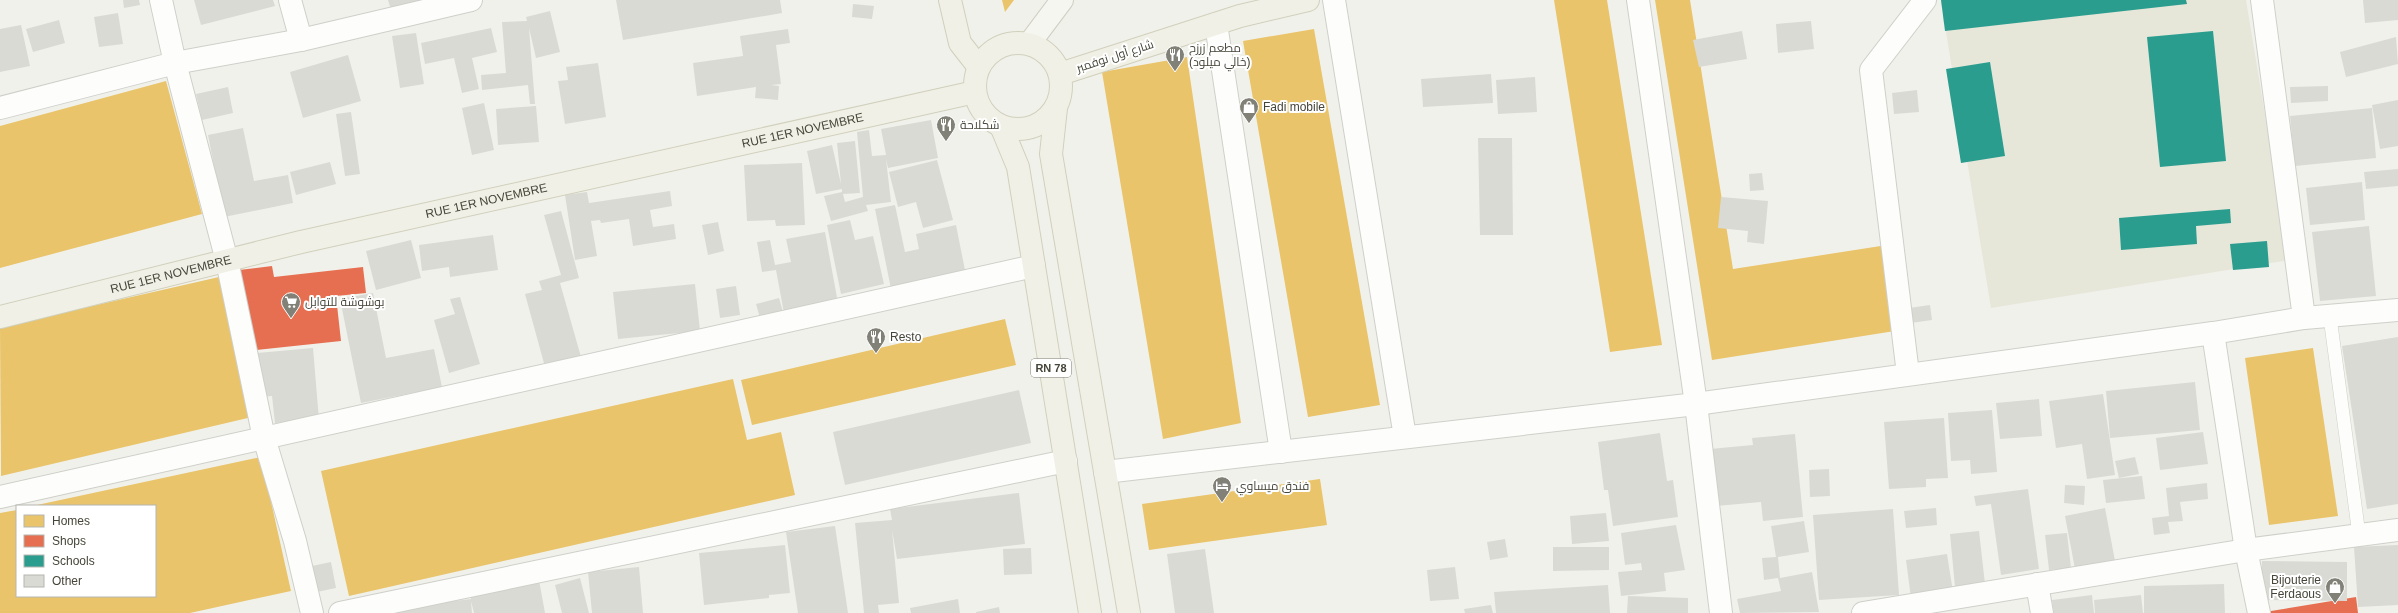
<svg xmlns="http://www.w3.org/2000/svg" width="2398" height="613" viewBox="0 0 2398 613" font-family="Helvetica,Cairo,sans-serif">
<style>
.education{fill:#e6e6d9}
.homes{fill:#e9c46a}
.shops{fill:#e76f51}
.schools{fill:#2a9d8f}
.building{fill:#dadad5}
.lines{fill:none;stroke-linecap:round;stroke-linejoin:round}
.lane-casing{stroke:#cfcfca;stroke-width:14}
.street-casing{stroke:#cfcfca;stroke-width:24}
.secondary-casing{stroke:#cecec3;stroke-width:24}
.primary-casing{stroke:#d1d0bc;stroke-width:24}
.lane{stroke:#fdfdfc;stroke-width:13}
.street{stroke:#fdfdfc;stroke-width:22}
.secondary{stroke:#f6f6f0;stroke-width:22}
.primary{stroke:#f0f0e6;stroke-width:22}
.labels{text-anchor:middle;stroke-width:4;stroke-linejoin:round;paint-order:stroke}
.shield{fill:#fff;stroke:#7e7d74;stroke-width:1}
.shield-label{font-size:11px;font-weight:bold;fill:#464539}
.poi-label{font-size:12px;fill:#464539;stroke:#fff;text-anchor:start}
.street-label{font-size:12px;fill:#464539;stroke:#fff}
</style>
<rect width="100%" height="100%" fill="#f1f1ec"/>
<path class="education" d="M1947 0H2246L2289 260 1991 308 1941 1Z"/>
<g class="homes">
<path d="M1002 0H1014L1005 12Z"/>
<path d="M1554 0H1607L1662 345 1610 352Z"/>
<path d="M1655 0H1690L1733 269 1887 245 1901 330 1712 360Z"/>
<path d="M1314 29 1380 405 1308 417 1243 41Z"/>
<path d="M1187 57 1241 423 1163 439 1102 72Z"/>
<path d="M166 81 202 214 0 268V126Z"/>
<path d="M219 277 252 417 1 476 0 327Z"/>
<path d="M1005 319 1016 365 752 425 741 380Z"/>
<path d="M2313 348 2338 516 2269 525 2245 358Z"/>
<path d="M733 379 747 440 781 432 795 495 349 596 321 471Z"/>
<path d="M261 457 291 591 190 613H0V513L17 510V596H155V506L37 505Z"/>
<path d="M1320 479 1327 525 1149 550 1142 504Z"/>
</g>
<g class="shops">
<path d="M272 266 274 277 363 267 366 293 336 296 341 341 248 351 239 270Z"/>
<path d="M2356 597 2358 613H2271V611Z"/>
</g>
<g class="schools">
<path d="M1941 0H2186L2187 4 1945 31Z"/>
<path d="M2213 31 2226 161 2160 167 2147 37Z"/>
<path d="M1990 62 2005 156 1961 163 1946 69Z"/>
<path d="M2230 209 2231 223 2196 226 2197 244 2121 250 2119 218Z"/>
<path d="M2267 241 2269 267 2233 270 2230 244Z"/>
</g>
<g class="building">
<path d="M123 0H139L140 5 124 8Z"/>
<path d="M194 0H273L275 6 201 25Z"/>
<path d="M388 0H420L391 10Z"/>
<path d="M616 0H780L782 13 623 40Z"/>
<path d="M2363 0H2398V20L2365 23Z"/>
<path d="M853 4 874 6 872 19 852 17Z"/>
<path d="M550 11 560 52 536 58 529 28 535 104H530L528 85 482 90 481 75 506 73 502 22 527 21 526 17Z"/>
<path d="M118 13 123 44 99 47 94 17Z"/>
<path d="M59 20 65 43 33 52 26 29Z"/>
<path d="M1811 21 1814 49 1778 53 1776 24Z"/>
<path d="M21 25 30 66 0 72V29Z"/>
<path d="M491 28 497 52 472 58 479 89 462 93 454 58 425 64 421 43Z"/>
<path d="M788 29 790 43 776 45 781 84 771 85 779 86 778 100 755 98 756 87 697 96 693 63 743 56 740 36Z"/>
<path d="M1742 31 1747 59 1699 67 1693 40Z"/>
<path d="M416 33 424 84 400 88 392 36Z"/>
<path d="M2396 37 2398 64 2346 77 2340 52Z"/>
<path d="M348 55 361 101 303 118 290 72Z"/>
<path d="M598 63 606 117 565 124 558 81 568 80 566 67Z"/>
<path d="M1491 74 1493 103 1423 107 1421 79Z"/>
<path d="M1535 77 1537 112 1498 114 1496 80Z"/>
<path d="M2328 86V101L2291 103 2290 87Z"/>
<path d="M228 87 233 113 202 120 196 94Z"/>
<path d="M1917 90 1919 112 1894 114 1892 93Z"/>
<path d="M2398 100V146L2380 149 2372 105Z"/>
<path d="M484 103 494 150 472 155 462 108Z"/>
<path d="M536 106 539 142 498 145 496 109Z"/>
<path d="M2372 108 2376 158 2295 166 2290 116Z"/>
<path d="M351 112 360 174 345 176 336 114Z"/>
<path d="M931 120 938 158 888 168 886 159 891 202 866 205 868 211 831 221 824 196 842 192V189L816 194 807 151 832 145 841 184 837 143 855 141 860 193 843 194 845 202 863 197 857 132 869 130 872 156 886 155 881 129Z"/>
<path d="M243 128 254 181 288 175 293 203 224 217 208 135Z"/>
<path d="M1478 138H1512L1513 235H1480Z"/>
<path d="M937 160 953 220 923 228 916 202 898 207 889 172Z"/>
<path d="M330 162 336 184 296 195 290 172Z"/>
<path d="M802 163 805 225 776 226 775 220 747 221 744 165Z"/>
<path d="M2398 169V186L2366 189 2364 172Z"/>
<path d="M1762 173 1764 190 1750 191 1749 174Z"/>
<path d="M2362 182 2365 220 2310 225 2306 188Z"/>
<path d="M670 191 672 206 650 210 653 227 674 224 676 239 633 246 629 219 601 223 600 220 591 221 597 256 575 260 565 195 587 192 589 203Z"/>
<path d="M1721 197 1768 201 1764 244 1747 242 1748 231 1718 228Z"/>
<path d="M895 205 905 252 919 249 916 234 956 225 966 275 891 289 875 209Z"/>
<path d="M561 211 579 278 560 283 581 357 545 367 525 294 542 290 539 281 561 275 544 215Z"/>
<path d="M850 220 855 240 873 236 884 284 841 294 827 225Z"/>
<path d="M718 222 724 251 708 255 702 225Z"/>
<path d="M2369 226 2376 296 2320 301 2312 232Z"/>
<path d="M825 232 838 303 784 313 776 270 762 272 757 242 770 240 775 265 791 262 786 239Z"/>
<path d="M493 235 498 270 450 277 449 267 422 271 419 245Z"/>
<path d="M411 240 421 278 376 290 366 251Z"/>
<path d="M695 284 700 331 618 339 613 292Z"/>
<path d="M736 286 740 315 720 318 716 289Z"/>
<path d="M373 293 386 358 434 349 442 387 361 403 340 299Z"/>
<path d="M460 297 480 364 449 373 434 320 455 314 450 299Z"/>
<path d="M779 298 783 312 760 318 756 304Z"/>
<path d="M1930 305 1932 320 1904 324 1902 309Z"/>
<path d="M2398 337V504L2367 509 2342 346Z"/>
<path d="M313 348 319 420 275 423 272 396 261 397 257 353Z"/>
<path d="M2195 382 2200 430 2110 438 2106 391Z"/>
<path d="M1019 390 1031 443 845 485 833 432Z"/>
<path d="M2103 394 2115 475 2087 479 2082 444 2056 448 2049 401Z"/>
<path d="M2039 399 2042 436 2000 439 1996 403Z"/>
<path d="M1992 410 1997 472 1971 474 1970 460 1951 461 1948 413Z"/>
<path d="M1944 418 1948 478 1926 479V487L1889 489 1884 422Z"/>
<path d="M2203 432 2208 464 2160 470 2156 438Z"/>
<path d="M1660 433 1667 481 1673 480 1678 517 1613 526 1608 490H1604L1598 442Z"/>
<path d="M1795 434 1803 517 1763 521 1761 502 1716 506 1710 449 1753 445 1752 438Z"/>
<path d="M2135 457 2139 474 2119 478 2115 461Z"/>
<path d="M1829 469 1830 496 1810 497 1809 470Z"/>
<path d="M2142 476 2145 499 2106 503 2103 480Z"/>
<path d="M2207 483 2208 499 2180 502 2183 521 2168 522 2170 533 2154 535 2152 518 2169 516 2166 488Z"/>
<path d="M2065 485 2085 486 2084 505 2064 503Z"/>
<path d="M2028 489 2039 569 2001 575 1991 504 1976 506 1974 496Z"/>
<path d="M1019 493 1025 544 897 559 892 530 899 603 878 605 879 613H864L855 523 892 520 890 509Z"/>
<path d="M1936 508 1937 525 1906 528 1904 511Z"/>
<path d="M2105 508 2115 561 2075 569 2065 516Z"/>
<path d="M1893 509 1899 595 1819 600 1813 515Z"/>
<path d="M1606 513 1609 541 1572 544 1570 516Z"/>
<path d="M1804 521 1809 552 1778 557 1780 578 1812 572 1819 612 1740 613 1737 599 1781 591 1778 578 1764 580 1762 558 1776 557 1771 526Z"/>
<path d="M1676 525 1685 570 1664 573 1666 591 1621 596 1618 572 1642 570 1641 563 1625 565 1621 533Z"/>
<path d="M835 526 848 613H798L786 532Z"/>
<path d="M1979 531 1985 584 1955 587 1950 534Z"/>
<path d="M2067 533 2071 568 2049 570 2045 535Z"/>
<path d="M1505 539 1508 557 1490 560 1487 542Z"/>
<path d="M785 545 790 593 769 595V598L704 605 699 553Z"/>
<path d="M2398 545V605L2358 607 2354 547Z"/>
<path d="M1553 547H1609V570L1553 571Z"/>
<path d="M1031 548 1032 574 1004 575 1003 549Z"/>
<path d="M1205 549 1214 613H1175L1167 554Z"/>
<path d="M1947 554 1953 592 1911 598 1906 560Z"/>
<path d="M2262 561 2347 562V601L2261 600Z"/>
<path d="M331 562 336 588 312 593 307 567Z"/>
<path d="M639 567 643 613H592L588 572Z"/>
<path d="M1455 567 1459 599 1430 601 1427 570Z"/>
<path d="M580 578 589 613H562L555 585Z"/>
<path d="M539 580 545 613H474L471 601 472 613H369V611L471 599 470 593Z"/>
<path d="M2224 584 2225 613H2144V586Z"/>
<path d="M1608 585 1610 613H1496L1494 592Z"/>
<path d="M2092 595 2094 613H2054L2052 600Z"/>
<path d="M2141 595 2143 613H2095L2094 600Z"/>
<path d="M1628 596 1688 598V613H1627Z"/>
<path d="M958 599 960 613H911L910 608Z"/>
<path d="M1491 605 1493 613H1465L1464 609Z"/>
<path d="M999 607 1000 613H976V612Z"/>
</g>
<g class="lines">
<g class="lane-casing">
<path id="lane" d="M2330 317 2359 535"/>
</g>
<g class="street-casing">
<g id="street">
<path d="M161 0 175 63 227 261 264 438 295 541 312 613"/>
<path d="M290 0 301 40"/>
<path d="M1334 0 1405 437"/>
<path d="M1638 0 1696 404 1721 613"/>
<path d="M1216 24 1281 452"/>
<path d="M0 108 175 63 301 40 471 0"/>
<path d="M2304 318 2398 310"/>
<path d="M2213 333 2246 550 2259 613"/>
<path d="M1908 374 1871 70 1925 0"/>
<path d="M1105 472 1696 404 2213 333 2304 318 2262 0"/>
<path d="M0 497 1034 266"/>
<path d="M2037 584 2042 613"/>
<path d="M340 613 1066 461"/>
<path d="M1863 613 2246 550 2398 530"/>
</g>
</g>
<g class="secondary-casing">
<path id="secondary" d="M1029 44 1062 0"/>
</g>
<g class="primary-casing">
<g id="primary">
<path d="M950 0 960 43 978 66"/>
<circle cx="1018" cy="86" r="43"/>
<path d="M1060 74 1240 16 1308 0"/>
<path d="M1056 108 1051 154 1129 613"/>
<path d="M1001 126 1018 167 1090 613"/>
<path id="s1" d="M0 317 301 242 975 92"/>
</g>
</g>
<use href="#lane" class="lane"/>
<use href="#street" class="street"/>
<use href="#secondary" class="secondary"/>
<use href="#primary" class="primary"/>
</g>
<defs>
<g id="restaurant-pin" transform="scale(1)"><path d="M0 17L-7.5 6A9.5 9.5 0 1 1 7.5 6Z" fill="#828178" stroke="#fff"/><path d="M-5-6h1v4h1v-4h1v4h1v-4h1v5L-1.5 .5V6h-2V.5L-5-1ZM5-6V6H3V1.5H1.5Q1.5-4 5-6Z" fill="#fff"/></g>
<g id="shop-pin" transform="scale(1)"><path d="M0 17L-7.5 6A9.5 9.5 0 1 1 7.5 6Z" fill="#828178" stroke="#fff"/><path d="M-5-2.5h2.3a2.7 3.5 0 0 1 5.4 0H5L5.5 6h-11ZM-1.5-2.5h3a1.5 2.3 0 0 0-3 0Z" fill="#fff"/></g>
<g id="supermarket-pin" transform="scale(1)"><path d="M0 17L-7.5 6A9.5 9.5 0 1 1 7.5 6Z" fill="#828178" stroke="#fff"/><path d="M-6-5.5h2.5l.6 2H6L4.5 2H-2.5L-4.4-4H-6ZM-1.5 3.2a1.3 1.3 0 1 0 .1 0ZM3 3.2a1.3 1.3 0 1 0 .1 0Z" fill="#fff"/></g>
<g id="hotel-pin" transform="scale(1)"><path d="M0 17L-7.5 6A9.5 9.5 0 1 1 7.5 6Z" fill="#828178" stroke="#fff"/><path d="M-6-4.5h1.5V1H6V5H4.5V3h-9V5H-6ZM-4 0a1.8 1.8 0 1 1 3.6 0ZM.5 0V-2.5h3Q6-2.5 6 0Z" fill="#fff"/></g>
</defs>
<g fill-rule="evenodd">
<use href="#restaurant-pin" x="1175" y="55"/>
<use href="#shop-pin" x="1249" y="107"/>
<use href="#restaurant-pin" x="946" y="125"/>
<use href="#supermarket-pin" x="291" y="302"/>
<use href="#restaurant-pin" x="876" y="337"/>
<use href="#hotel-pin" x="1222" y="486"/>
<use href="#shop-pin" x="2335" y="587"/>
</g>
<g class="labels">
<rect class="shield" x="1031" y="359" width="40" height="18" rx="3"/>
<g class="shield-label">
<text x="1051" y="372">RN 78</text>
</g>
<g class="poi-label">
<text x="1189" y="52">مطعم زرزح<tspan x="1189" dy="14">(خالي ميلود)</tspan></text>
<text x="1263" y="111">Fadi mobile</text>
<text x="960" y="129">شكلاحة</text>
<text x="305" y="306">بوشوشة للتوابل</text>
<text x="890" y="341">Resto</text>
<text x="1236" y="490">فندق ميساوي</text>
<text x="2321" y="584" text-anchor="end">Bijouterie<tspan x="2321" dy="14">Ferdaous</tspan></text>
</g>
<g class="street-label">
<text transform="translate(1115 56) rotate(-18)" y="4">شارع أول نوفمبر</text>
<text dy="4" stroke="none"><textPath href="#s1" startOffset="824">RUE 1ER NOVEMBRE</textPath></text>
<text dy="4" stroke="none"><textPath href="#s1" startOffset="500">RUE 1ER NOVEMBRE</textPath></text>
<text dy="4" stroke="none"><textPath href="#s1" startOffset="176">RUE 1ER NOVEMBRE</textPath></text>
</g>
</g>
<rect x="16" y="505" width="140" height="92" fill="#ffffff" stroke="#b5b5b0"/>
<rect x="24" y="515" width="20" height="12" fill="#e9c46a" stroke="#b5b5b0"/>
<text x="52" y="525" font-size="12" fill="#464539">Homes</text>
<rect x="24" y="535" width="20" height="12" fill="#e76f51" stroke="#b5b5b0"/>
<text x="52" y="545" font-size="12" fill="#464539">Shops</text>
<rect x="24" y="555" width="20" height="12" fill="#2a9d8f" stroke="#b5b5b0"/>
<text x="52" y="565" font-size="12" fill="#464539">Schools</text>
<rect x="24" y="575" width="20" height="12" fill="#dadad5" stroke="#b5b5b0"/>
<text x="52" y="585" font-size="12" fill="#464539">Other</text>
</svg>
